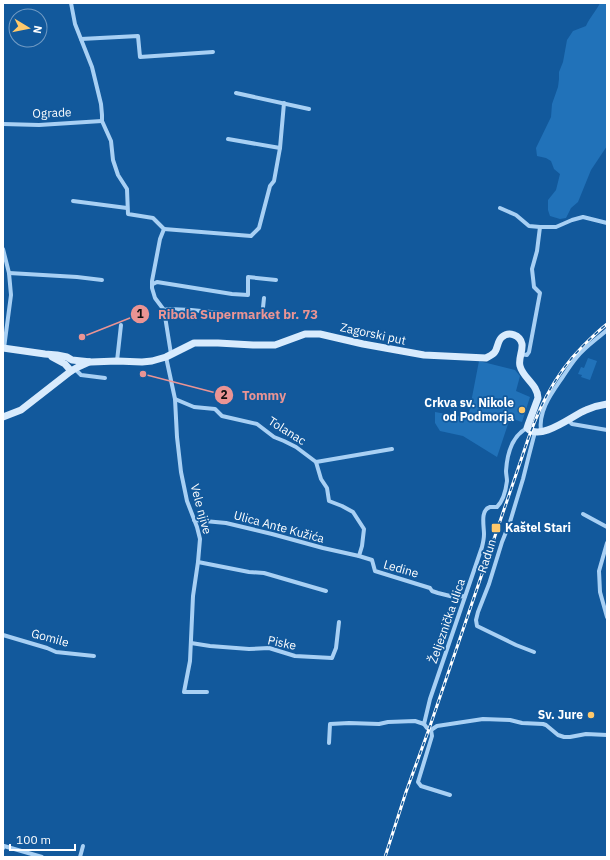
<svg xmlns="http://www.w3.org/2000/svg" width="610" height="860" viewBox="0 0 610 860" font-family="'IBM Plex Sans',sans-serif">
<style>
.green{fill:#2172b9}
.lines{fill:none;stroke-linecap:round;stroke-linejoin:round}
.minor{stroke:#a8d0f4;stroke-width:4}
.secondary{stroke:#d8ebfd;stroke-width:7}
.rail-casing{stroke:#fff;stroke-width:3}
.rail{stroke:#12599c;stroke-width:1.5;stroke-dasharray:4.5;stroke-linecap:butt}
.poi-dot{fill:#ffc96b;stroke:#12599c;stroke-width:1.5}
.labels{text-anchor:middle;stroke-width:3.5;stroke-linejoin:round;paint-order:stroke}
.street-label{font-size:12px;fill:#fff;stroke:#12599c}
.poi-label{font-size:12px;font-weight:bold;fill:#fff;stroke:#12599c;text-anchor:end}
.leader{fill:none;stroke:#ea9494;stroke-width:1.5}
.callout-dot{fill:#ea9494;stroke:#12599c;stroke-width:1.5}
.mark-label{font-size:12px;text-anchor:middle;font-weight:bold;fill:#111}
.callout-label{font-size:13px;text-anchor:middle;font-weight:bold;fill:#ea9494;stroke:#12599c;stroke-width:3.5;stroke-linejoin:round;paint-order:stroke}
</style>
<rect width="100%" height="100%" fill="#12599c"/>
<g class="green">
<path d="M600 3H607V146L591 170 578 202 571 208 566 218 560 219 550 216 548 210V200L556 190 560 174 554 169 551 161 546 158 537 156 536 148 551 117 552 104 558 87 559 79V72L563 62 567 40 573 31 586 26C590 17 596 11 600 3Z"/>
<path d="M588 358 597 361 590 380 581 377 582 375 578 374 581 367 584 368Z"/>
<path d="M479 361 515 370 520 376 516 391 530 397 522 422 510 418 497 457 463 436 440 431 435 423V412L468 418Z"/>
</g>
<g class="lines">
<g class="minor">
<path d="M71 3 75 24 92 67 101 104 102 115V121L111 141 113 160 118 175 127 189 128 214 153 218 164 229"/>
<path d="M81 39 138 36 140 57 213 52"/>
<path d="M236 93 309 109"/>
<path d="M3 124 39 125 102 121"/>
<path d="M228 139 280 148"/>
<path d="M73 201 127 208"/>
<path d="M500 208 516 215 529 226 540 227H556L572 220 583 217 607 223"/>
<path d="M164 229 251 236 259 228 270 186 274 181 280 148 284 103"/>
<path d="M164 229 160 239 152 281V288L155 298 164 310 171 354"/>
<path d="M3 249 9 273 11 295 4 348"/>
<path d="M9 273 77 277 102 280"/>
<path d="M153 284 157 282 232 294 248 295V277L276 280"/>
<path d="M164 310 169 309 191 310 262 317 264 298"/>
<path d="M520 354 527 355 529 352 540 293 534 287 532 269 537 251 540 227"/>
<path d="M166 357 175 399 177 437 181 472 187 501 197 527 200 539 198 562 193 596 190 661 184 692H207"/>
<path d="M117 361 121 325"/>
<path d="M75 369 81 375 105 378"/>
<path d="M175 399 194 407 215 409 222 416 257 424 274 437 284 441 296 447 316 462 392 449"/>
<path d="M568 420 572 424 607 430"/>
<path d="M541 432C538 411 551 394 562 378 567 371 571 364 577 357 585 347 597 339 607 330"/>
<path d="M316 462 321 479 327 488 329 501 342 506 353 512 364 529 362 546 359 556 372 560 375 571 417 584 430 588 432 591 438 593 454 597 465 596"/>
<path d="M583 514 607 527"/>
<path d="M194 520 226 523 272 534 323 548 359 556"/>
<path d="M607 543 599 571 600 592 607 617"/>
<path d="M198 562 249 572 264 573 326 591"/>
<path d="M3 635 47 648 56 652 94 656"/>
<path d="M191 643 210 646 249 649 269 648 295 656 332 658 336 648 339 622"/>
<path d="M534 652 516 645 477 626 476 620 478 612 489 584 502 542 510 522 516 502 523 479 528 459 535 432"/>
<path d="M424 724 427 728 431 730 437 726 483 719 510 720 522 723 543 724 546 725 558 735 564 737H570L586 734 607 735"/>
<path d="M431 730 432 736 418 782 421 786 450 795"/>
<path d="M329 743 330 724 349 723 379 724 388 722 415 721 424 724 430 699 482 547C483 543 484 538 484 534 484 526 480 510 490 507 492 507 495 507 497 507 503 501 506 489 507 481 507 478 506 474 506 471 507 455 512 436 527 428"/>
<path d="M3 848 4 846 42 857"/>
<path d="M80 857 83 846"/>
</g>
<g class="secondary">
<path d="M3 348 45 354 57 355 67 357 72 360 91 362 117 361 142 362 152 361 166 357 194 343H218L253 345H275L305 334H320L363 344 424 355 486 358C488 357 492 355 494 353 498 349 497 341 502 337 509 331 520 335 522 344 523 351 518 359 520 366 523 378 538 385 538 398L528 425 527 428C541 442 573 415 586 410 593 407 600 405 607 404"/>
<path d="M52 357 65 364 71 371"/>
<path d="M3 417 21 410 71 371 78 367 89 362"/>
</g>
<g class="rail-casing">
<path id="rail" d="M385 857 406 792 429 729 523 454C536 414 552 377 582 347 590 339 598 331 607 324"/>
</g>
<use href="#rail" class="rail"/>
</g>
<g class="poi-dot">
<circle cx="522" cy="410" r="4"/>
<rect x="491" y="523" width="10" height="10" rx="2"/>
<circle cx="591" cy="715" r="4"/>
</g>
<g class="labels">
<g class="street-label">
<text transform="translate(52 113) rotate(-2)" y="4">Ograde</text>
<text transform="translate(373 334) rotate(12)" y="4">Zagorski put</text>
<text transform="translate(287 431) rotate(32)" y="4">Tolanac</text>
<text transform="translate(201 509) rotate(75)" y="4">Vele njive</text>
<text transform="translate(279 527) rotate(15)" y="4">Ulica Ante Kužića</text>
<text transform="translate(487 556) rotate(-72)" y="4">Radun</text>
<text transform="translate(401 569) rotate(16)" y="4">Ledine</text>
<text transform="translate(447 621) rotate(-71)" y="4">Željeznička ulica</text>
<text transform="translate(50 638) rotate(15)" y="4">Gomile</text>
<text transform="translate(282 643) rotate(12)" y="4">Piske</text>
</g>
<g class="poi-label">
<text x="514" y="407">Crkva sv. Nikole<tspan x="514" dy="14">od Podmorja</tspan></text>
<text x="505" y="532" text-anchor="start">Kaštel Stari</text>
<text x="583" y="719">Sv. Jure</text>
</g>
</g>
<path class="leader" d="M82 337L140 314M143 374L224 395"/>
<g class="callout-dot">
<circle cx="82" cy="337" r="4"/>
<circle cx="143" cy="374" r="4"/>
<circle cx="140" cy="314" r="10"/>
<circle cx="224" cy="395" r="10"/>
</g>
<g class="mark-label">
<text x="140" y="318">1</text>
<text x="224" y="399">2</text>
</g>
<g class="callout-label">
<text x="238" y="319">Ribola Supermarket br. 73</text>
<text x="264" y="400">Tommy</text>
</g>
<rect width="610" height="860" fill="none" stroke="#ffffff" stroke-width="8"/>
<g transform="translate(28 28) rotate(100)"><circle r="19" fill="#12599c" stroke="#719bc4"/>
<path d="M0-3L7 15L0 10L-7 15Z" fill="#ffc96b"/>
<text y="-6" font-size="11" font-weight="bold" text-anchor="middle" fill="#ffffff">N</text>
</g>
<path d="M10 844v6h65v-6" fill="none" stroke="#ffffff" stroke-width="2"/>
<text x="16" y="844" font-size="12" fill="#ffffff" stroke="#12599c" stroke-width="3" paint-order="stroke">100 m</text>
</svg>
